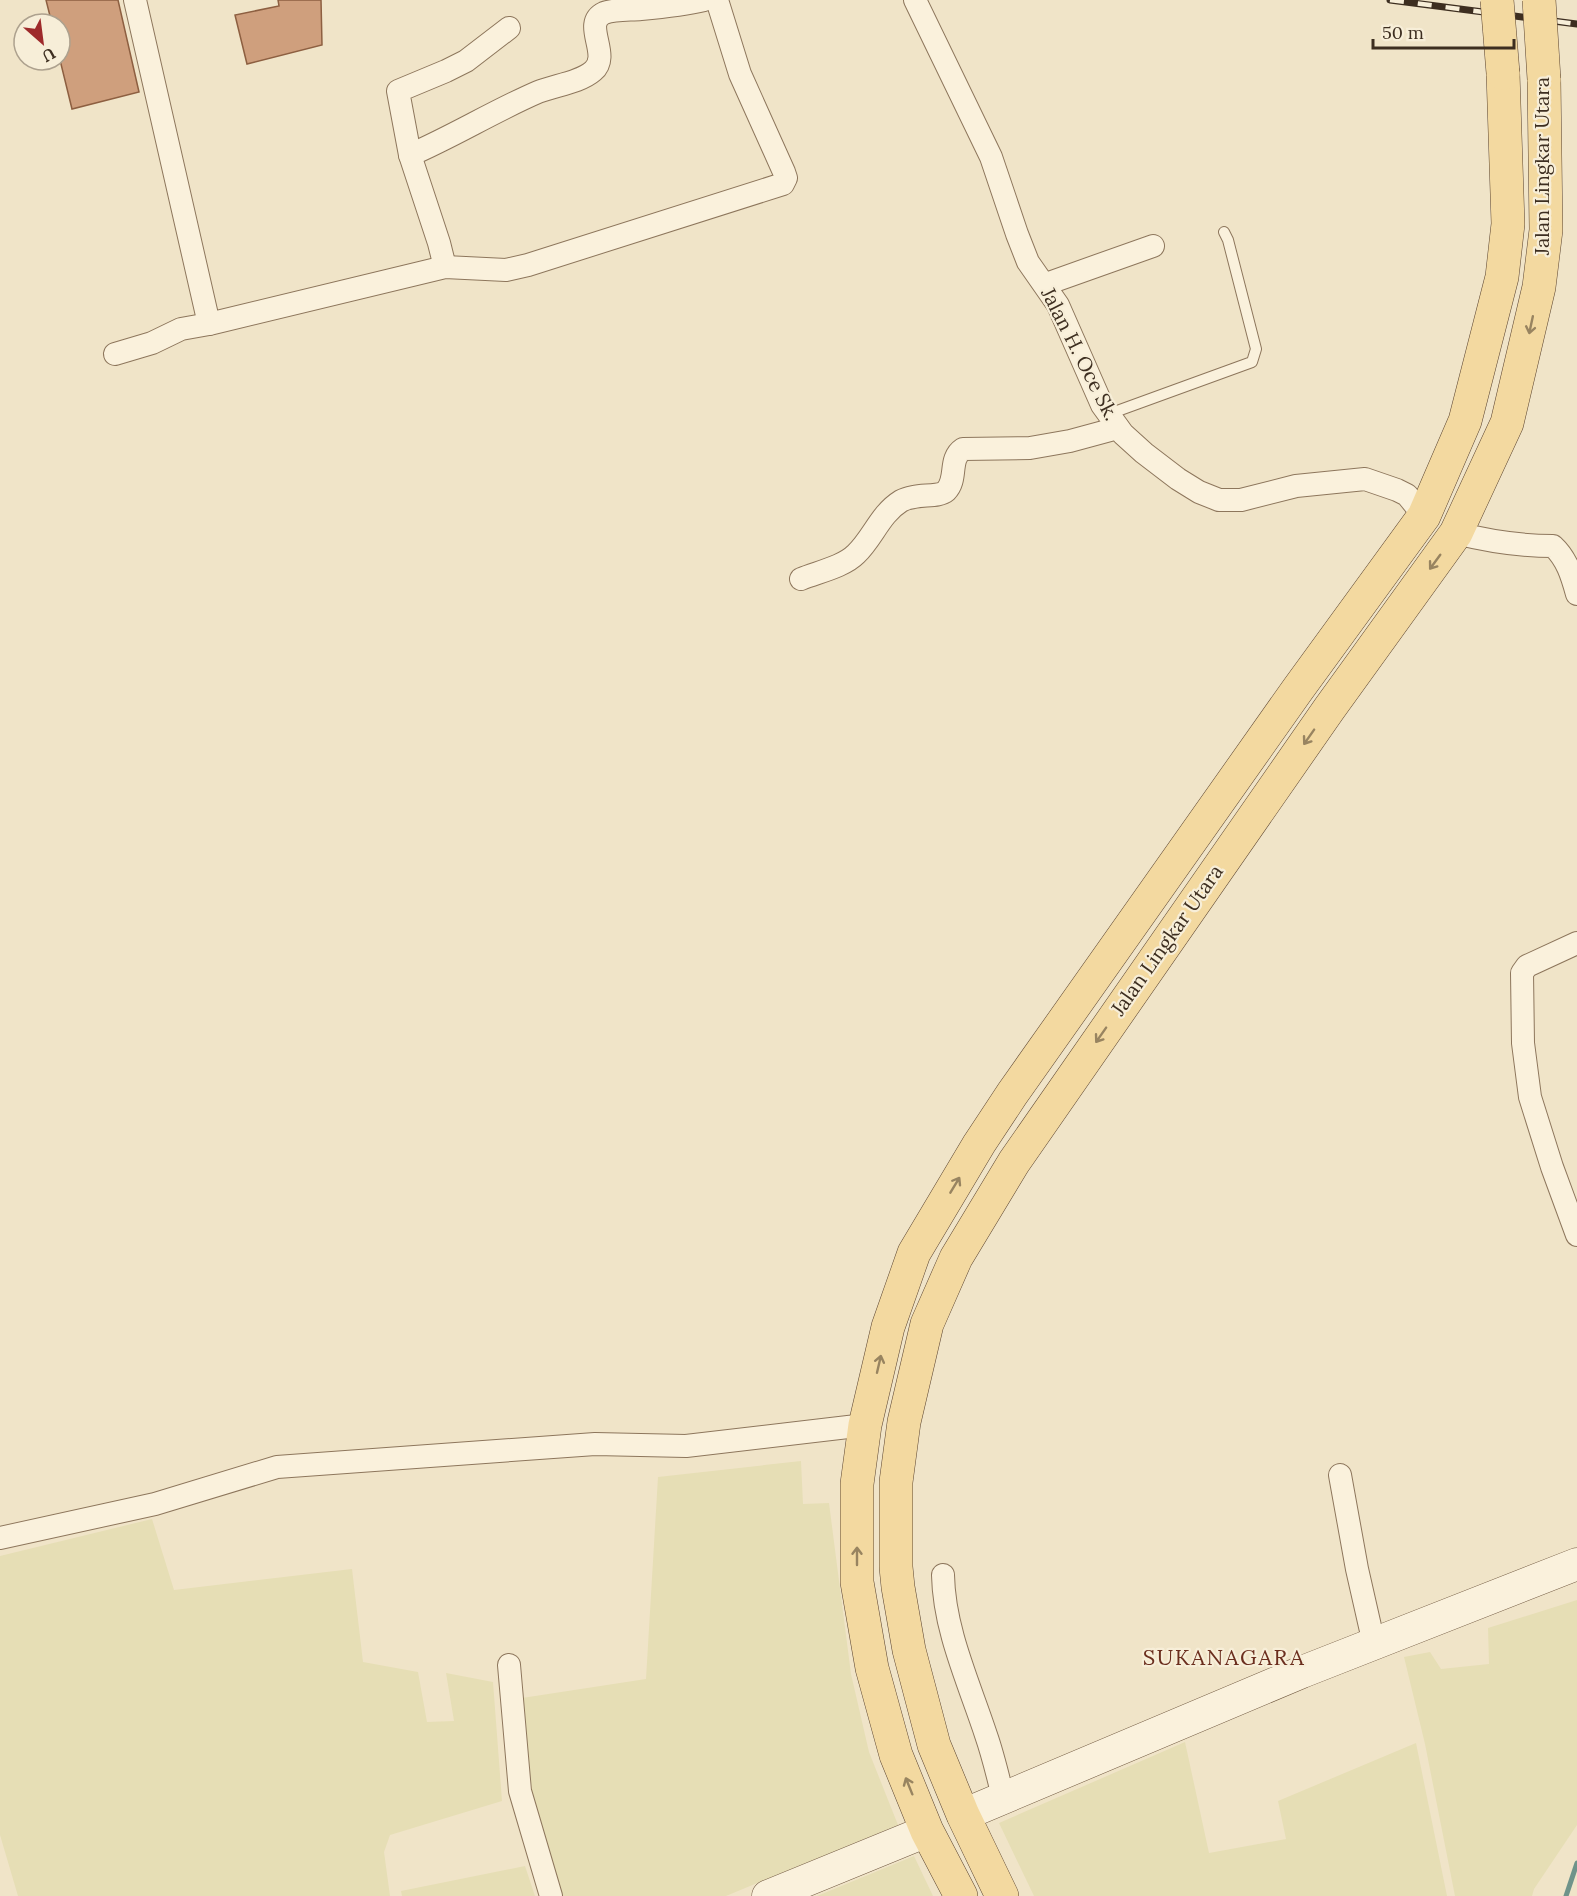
<svg xmlns="http://www.w3.org/2000/svg" width="1577" height="1896" viewBox="0 0 1577 1896" font-family="Lora,serif">
<style>
.farmland{fill:#e6deb5}
.lines{fill:none;stroke-linecap:round;stroke-linejoin:round}
.stream{stroke:#6f938a;stroke-width:5}
.building{fill:#cf9f7d;stroke:#8d5f41;stroke-width:1.5}
.lane-casing{stroke:#8d765c;stroke-width:12}
.street-casing{stroke:#8d765c;stroke-width:24}
.secondary-casing{stroke:#6f573f;stroke-width:33}
.primary-casing{stroke:#5b4430;stroke-width:34}
.lane{stroke:#faf1dc;stroke-width:10}
.street{stroke:#faf1dc;stroke-width:22}
.secondary{stroke:#faf1dc;stroke-width:32}
.primary{stroke:#f3d9a0;stroke-width:33}
.rail-casing{stroke:#3d2e20;stroke-width:7}
.rail{stroke:#f7eed8;stroke-width:4.5;stroke-dasharray:14;stroke-linecap:butt}
.primary-bridge-casing{stroke:#5b4430;stroke-width:34;stroke-linecap:butt}
.primary-bridge{stroke:#f3d9a0;stroke-width:33}
.oneway{stroke:#988460}
.labels{text-anchor:middle;stroke-width:4.5;stroke-linejoin:round;paint-order:stroke}
.street-label{font-size:20px;fill:#3d2e20;stroke:#f7eed8}
.quarter-label{font-size:22px;letter-spacing:1.5px;fill:#6b2e1e;stroke:#f7eed8}
</style>
<rect width="100%" height="100%" fill="#f0e4c8"/>
<g class="farmland">
<path d="M801 1461 803 1504 829 1503 851 1674 869 1752 898 1825 726 1896H563L532 1792 522 1698 646 1679 658 1477Z"/>
<path d="M152 1519 174 1590 352 1569 363 1662 418 1672 427 1722 454 1721 446 1673 493 1682 502 1801 390 1835 384 1852 390 1896H18L0 1835V1556Z"/>
<path d="M1577 1600V1825L1534 1889 1532 1896H1455L1425 1744 1404 1657 1430 1652 1441 1669 1489 1664 1488 1628Z"/>
<path d="M1185 1742 1209 1853 1286 1839 1278 1801 1416 1743 1447 1896H1034L999 1823Z"/>
<path d="M914 1856 933 1896H817Z"/>
<path d="M525 1866 535 1896H402L401 1891Z"/>
</g>
<g class="lines">
<path class="stream" d="M1566 1896 1577 1863"/>
</g>
<g class="building">
<path d="M46 0H118L139 92 72 109 60 60V24H52Z"/>
<path d="M278 0H321L322 45 247 64 235 15 279 6Z"/>
</g>
<g class="lines">
<g class="lane-casing">
<path id="lane" d="M1109 414 1252 362 1256 349 1228 240 1224 232"/>
</g>
<g class="street-casing">
<g id="street">
<path d="M135 0 209 324 445 267 506 270 528 265 783 184 786 178 784 172 740 74 717 0"/>
<path d="M915 0 991 157 1017 234 1028 262 1058 305 1102 405 1123 434 1144 453 1178 479 1199 492 1219 500H1241L1296 486 1365 479 1397 490 1407 495 1424 516"/>
<path d="M410 155 398 91 446 71 466 61 509 28"/>
<path d="M445 267 439 243 410 155C454 136 494 111 538 92 555 85 579 83 593 71 612 55 581 24 604 13 614 9 630 10 641 9 662 7 683 5 704 0"/>
<path d="M1046 284 1153 246"/>
<path d="M115 354 152 343 181 329 209 324"/>
<path d="M1456 533C1488 541 1520 546 1553 546 1567 559 1572 576 1577 594"/>
<path d="M801 579C818 572 843 567 856 554 873 538 880 514 901 501 915 493 938 498 946 491 958 479 948 459 963 449L1030 448 1070 441 1118 428"/>
<path d="M1577 943 1527 966 1522 973 1523 1043 1530 1097 1552 1167 1577 1235"/>
<path d="M1340 1475 1357 1569 1374 1644"/>
<path d="M0 1538 155 1504 277 1467 595 1444 686 1446 865 1425"/>
<path d="M943 1575C944 1630 969 1683 986 1735 993 1755 998 1776 1003 1797"/>
<path d="M509 1665 520 1791 551 1896"/>
</g>
</g>
<g class="secondary-casing">
<g id="secondary">
<path d="M963 1815 1302 1672 1577 1564"/>
<path d="M768 1896 927 1831"/>
</g>
</g>
<g class="primary-casing">
<g id="primary">
<path d="M961 1896 927 1831 896 1755 872 1668 857 1582V1484L865 1425 888 1327 914 1253 979 1144 1012 1094 1298 689 1424 516 1465 421 1502 277 1508 224 1503 73"/>
<path d="M1002 1896 963 1815 934 1745 909 1650 898 1587 896 1567V1482L904 1422 927 1324 956 1258 1014 1162 1329 709 1456 533 1507 423 1539 287 1546 230 1544 79"/>
</g>
</g>
<use href="#lane" class="lane"/>
<use href="#street" class="street"/>
<use href="#secondary" class="secondary"/>
<use href="#primary" class="primary"/>
<g class="rail-casing">
<path id="rail" d="M1390 0 1577 24"/>
</g>
<use href="#rail" class="rail"/>
<g class="primary-bridge-casing">
<g id="primary-bridge">
<path d="M1497 0 1503 73"/>
<path d="M1539 0 1544 79"/>
</g>
</g>
<use href="#primary-bridge" class="primary-bridge"/>
</g>
<defs><path id="oneway-shaft" d="M-6 0H5M1.5-3L5.5 0L1.5 3" fill="none" stroke-width="1.6" stroke-linecap="round" stroke-linejoin="round" transform="scale(1.5)"/></defs>
<g class="oneway">
<use href="#oneway-shaft" transform="translate(1531 325) rotate(102)"/>
<use href="#oneway-shaft" transform="translate(1435 562) rotate(126)"/>
<use href="#oneway-shaft" transform="translate(1309 737) rotate(125)"/>
<use href="#oneway-shaft" transform="translate(1101 1035) rotate(125)"/>
<use href="#oneway-shaft" transform="translate(955 1185) rotate(-59)"/>
<use href="#oneway-shaft" transform="translate(879 1364) rotate(-77)"/>
<use href="#oneway-shaft" transform="translate(857 1556) rotate(-90)"/>
<use href="#oneway-shaft" transform="translate(909 1786) rotate(-112)"/>
</g>
<g class="labels">
<g class="street-label">
<text transform="translate(1542 166) rotate(-90)" y="7">Jalan Lingkar Utara</text>
<text transform="translate(1080 354) rotate(63)" y="7">Jalan H. Oce Sk.</text>
<text transform="translate(1167 940) rotate(-55)" y="7">Jalan Lingkar Utara</text>
</g>
<g class="quarter-label">
<text x="1224" y="1665">SUKANAGARA</text>
</g>
</g>
<g transform="translate(42 42) rotate(152)"><circle r="28" fill="#f7eed8" stroke="#ada18e" stroke-width="1.5"/>
<path d="M0-4.5L10 22L0 15L-10 22Z" fill="#9e2a2b"/>
<text y="-9" font-size="16" font-weight="bold" text-anchor="middle" fill="#3d2e20">U</text>
</g>
<path d="M1373 39v9h141v-9" fill="none" stroke="#3d2e20" stroke-width="3"/>
<text x="1382" y="39" font-size="18" fill="#3d2e20" stroke="#f7eed8" stroke-width="4.5" paint-order="stroke">50 m</text>
</svg>
